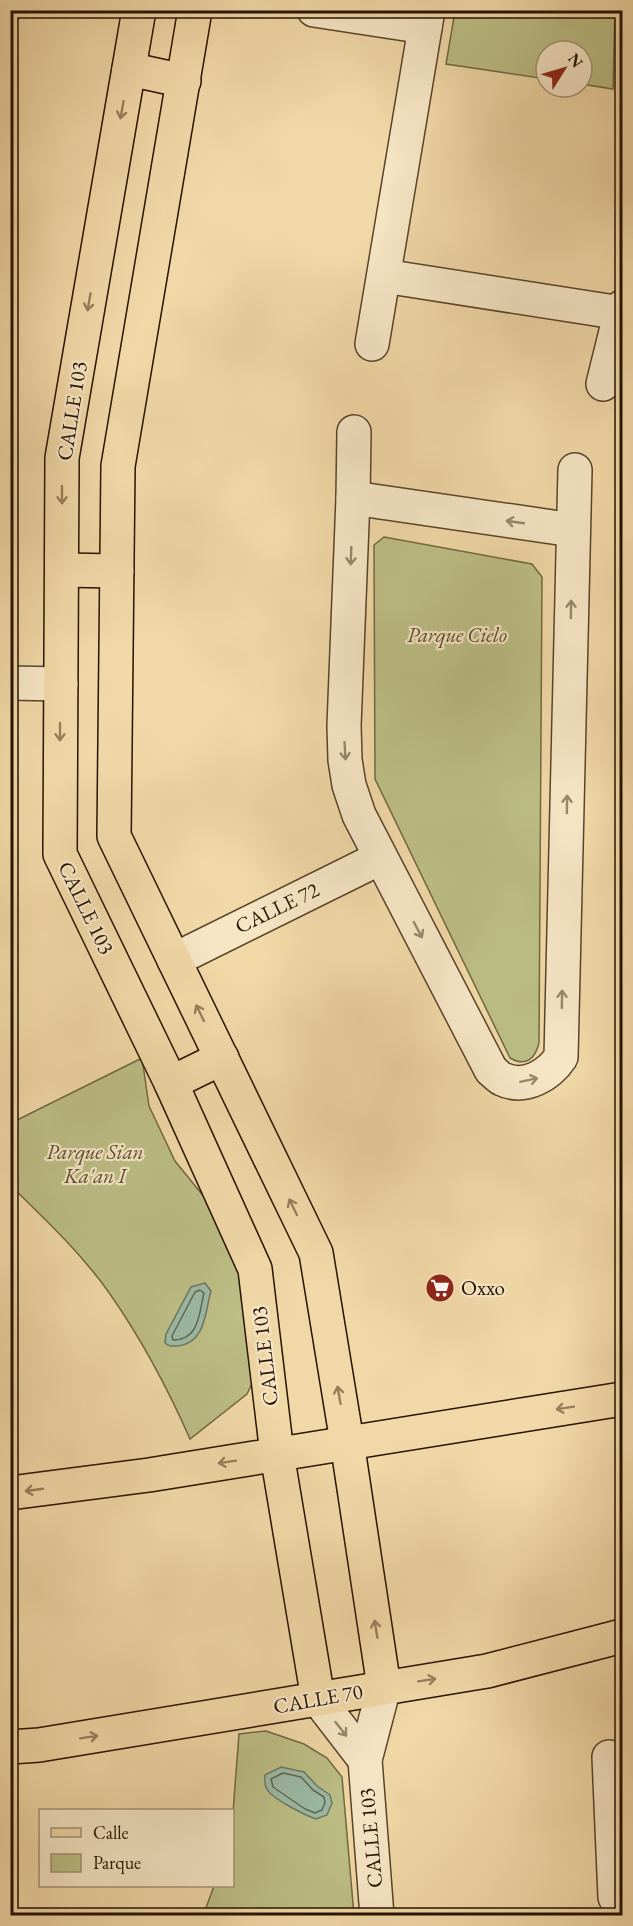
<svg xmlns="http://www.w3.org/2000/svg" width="633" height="1926" viewBox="0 0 633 1926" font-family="'EB Garamond',serif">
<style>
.green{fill:#bcbe85;stroke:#716842;stroke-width:1.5}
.water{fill:#9bbaa5;stroke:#6c7763;stroke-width:1.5}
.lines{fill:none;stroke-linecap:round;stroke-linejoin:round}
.shore{stroke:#606652;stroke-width:1.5}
.minor-casing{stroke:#59442a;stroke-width:36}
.major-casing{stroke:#261200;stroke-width:36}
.minor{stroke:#f6e6c6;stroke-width:33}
.major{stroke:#f1d8a7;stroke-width:33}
.oneway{stroke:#967f5c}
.oneway2{stroke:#98876d}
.labels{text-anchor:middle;stroke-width:4.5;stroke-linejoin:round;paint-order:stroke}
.street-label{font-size:21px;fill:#261200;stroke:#f6e6c6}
.park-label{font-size:21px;font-style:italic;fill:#5a4e2f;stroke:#f6e6c6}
.poi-label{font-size:21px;fill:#261200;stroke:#f6e6c6;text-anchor:start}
</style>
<rect width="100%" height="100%" fill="#f1d8a7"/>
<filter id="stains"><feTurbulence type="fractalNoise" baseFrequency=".00333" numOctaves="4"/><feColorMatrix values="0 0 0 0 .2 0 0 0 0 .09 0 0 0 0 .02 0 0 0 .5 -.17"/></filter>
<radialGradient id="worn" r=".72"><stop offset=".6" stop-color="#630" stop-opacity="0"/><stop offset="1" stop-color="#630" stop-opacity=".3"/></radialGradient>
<g class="green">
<path d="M455 11H615L613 89 582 84V51H546V79L446 64Z"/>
<path d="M384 537 532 564 542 577 539 1043C535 1059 526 1067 510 1058L375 779 374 545Z"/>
<path d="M142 1058 149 1106 175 1161 222 1219 250 1280 257 1373 247 1394 190 1439C168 1389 142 1340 110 1294 82 1254 46 1220 11 1186V1123Z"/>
<path d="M266 1731 304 1744 327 1758 342 1777 354 1915 203 1916 214 1886H232L233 1812 239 1734Z"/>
</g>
<g class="water">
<path d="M205 1283 211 1291C205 1311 206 1343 178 1346 172 1346 170 1347 165 1343L166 1334 191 1287Z"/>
<path d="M281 1767 304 1772 317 1786 330 1795 332 1803 327 1815 316 1819C305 1815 272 1799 267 1789 264 1785 265 1780 265 1775Z"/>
</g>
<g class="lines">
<g class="shore">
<path d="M200 1290 204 1293C199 1312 200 1340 173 1340L172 1336 195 1292Z"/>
<path d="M283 1773 301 1777 313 1790 324 1797 325 1803 322 1810 315 1813 305 1809 273 1787 271 1779Z"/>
</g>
<g class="minor-casing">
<g id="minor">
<path d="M314 10 425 27"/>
<path d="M384 276 621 313"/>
<path d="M372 344 428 10"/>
<path d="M603 384 622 307"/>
<path d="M354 432 353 498 344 726 345 760 349 785 359 815 491 1070C495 1073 499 1078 502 1079 525 1090 549 1075 561 1057L575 470"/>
<path d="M353 498 573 530"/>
<path d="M10 683 61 684"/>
<path d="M174 960 380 858"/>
<path d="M318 1699 365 1760"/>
<path d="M609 1757 615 1897 622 1912"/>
<path d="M377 1916 365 1760 384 1687"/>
</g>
</g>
<g class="major-casing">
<g id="major">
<path d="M139 10 62 458 60 854 171 1083 255 1269 277 1454 318 1699"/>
<path d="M195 10 118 466 114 836 316 1253 347 1442 384 1687"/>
<path d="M129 69 184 81"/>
<path d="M62 570 117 571"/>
<path d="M171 1083 222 1058"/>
<path d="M10 1493 149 1475 622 1399"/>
<path d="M10 1747 39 1745 487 1671 622 1636"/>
</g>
</g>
<use href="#minor" class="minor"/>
<use href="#major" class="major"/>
</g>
<defs><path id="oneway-shaft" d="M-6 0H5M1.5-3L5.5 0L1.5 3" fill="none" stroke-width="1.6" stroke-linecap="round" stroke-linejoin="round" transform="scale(1.5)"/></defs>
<g class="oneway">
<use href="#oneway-shaft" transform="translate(122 110) rotate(100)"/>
<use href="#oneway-shaft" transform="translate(89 302) rotate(100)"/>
<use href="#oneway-shaft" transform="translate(62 495) rotate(90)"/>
<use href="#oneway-shaft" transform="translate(60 732) rotate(90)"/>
<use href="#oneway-shaft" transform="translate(200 1013) rotate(-116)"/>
<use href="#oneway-shaft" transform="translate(293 1207) rotate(-116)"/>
<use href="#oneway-shaft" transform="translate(339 1395) rotate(-100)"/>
<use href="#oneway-shaft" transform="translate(565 1408) rotate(171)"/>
<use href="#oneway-shaft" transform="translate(227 1462) rotate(171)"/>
<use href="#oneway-shaft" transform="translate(34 1490) rotate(172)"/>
<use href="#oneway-shaft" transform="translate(376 1629) rotate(-99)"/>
<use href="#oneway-shaft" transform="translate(427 1680) rotate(-9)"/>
<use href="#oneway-shaft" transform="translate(89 1737) rotate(-9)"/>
</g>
<g class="oneway2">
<use href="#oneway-shaft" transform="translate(515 522) rotate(-172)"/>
<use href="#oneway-shaft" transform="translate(351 556) rotate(92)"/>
<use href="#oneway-shaft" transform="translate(571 609) rotate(-89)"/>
<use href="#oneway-shaft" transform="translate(345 751) rotate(87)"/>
<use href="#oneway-shaft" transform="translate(567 804) rotate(-89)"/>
<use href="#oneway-shaft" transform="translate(418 930) rotate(62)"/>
<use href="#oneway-shaft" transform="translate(562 999) rotate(-89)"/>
<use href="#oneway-shaft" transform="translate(529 1080) rotate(-12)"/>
<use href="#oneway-shaft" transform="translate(341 1729) rotate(52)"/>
</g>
<defs>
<g id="supermarket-disc" transform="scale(1.5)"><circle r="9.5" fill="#8f2418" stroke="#f6e6c6"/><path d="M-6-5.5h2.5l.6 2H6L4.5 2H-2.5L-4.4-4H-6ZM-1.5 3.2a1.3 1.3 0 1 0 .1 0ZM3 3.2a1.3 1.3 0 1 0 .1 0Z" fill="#fff"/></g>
</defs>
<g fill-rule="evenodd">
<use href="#supermarket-disc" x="440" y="1288"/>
</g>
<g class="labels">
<g class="street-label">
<text transform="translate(72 411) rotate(-81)" y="7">CALLE 103</text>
<text transform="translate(86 908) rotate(64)" y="7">CALLE 103</text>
<text transform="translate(277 908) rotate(-26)" y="7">CALLE 72</text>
<text transform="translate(265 1356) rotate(-97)" y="7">CALLE 103</text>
<text transform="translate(318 1699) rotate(-10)" y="7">CALLE 70</text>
<text transform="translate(371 1838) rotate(-95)" y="7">CALLE 103</text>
</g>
<g class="park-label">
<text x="457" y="642">Parque Cielo</text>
<text x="95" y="1159">Parque Sian<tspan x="95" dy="24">Ka'an I</tspan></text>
</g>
<g class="poi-label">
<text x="461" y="1295">Oxxo</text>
</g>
</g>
<rect width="633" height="1926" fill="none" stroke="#f1d8a7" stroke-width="36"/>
<rect x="12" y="12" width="609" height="1902" fill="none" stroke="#261200" stroke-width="3"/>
<rect x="18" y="18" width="597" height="1890" fill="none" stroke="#261200" stroke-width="1.5"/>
<rect x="39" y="1809" width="195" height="78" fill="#f6e6c6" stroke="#a39177" stroke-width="1.5"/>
<rect x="51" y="1828" width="30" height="9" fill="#f1d8a7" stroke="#a39177" stroke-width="1.5"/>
<text x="93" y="1839" font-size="18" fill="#261200">Calle</text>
<rect x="51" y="1854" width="30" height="18" fill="#bcbe85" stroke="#a39177" stroke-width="1.5"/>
<text x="93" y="1869" font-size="18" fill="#261200">Parque</text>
<g transform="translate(564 69) rotate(53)"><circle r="28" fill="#f6e6c6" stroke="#a39177" stroke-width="1.5"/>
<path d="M0-4.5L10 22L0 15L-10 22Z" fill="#8f2418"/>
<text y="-9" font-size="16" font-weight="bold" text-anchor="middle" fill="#261200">N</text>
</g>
<rect width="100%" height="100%" filter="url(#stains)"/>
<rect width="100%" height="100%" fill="url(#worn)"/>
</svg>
